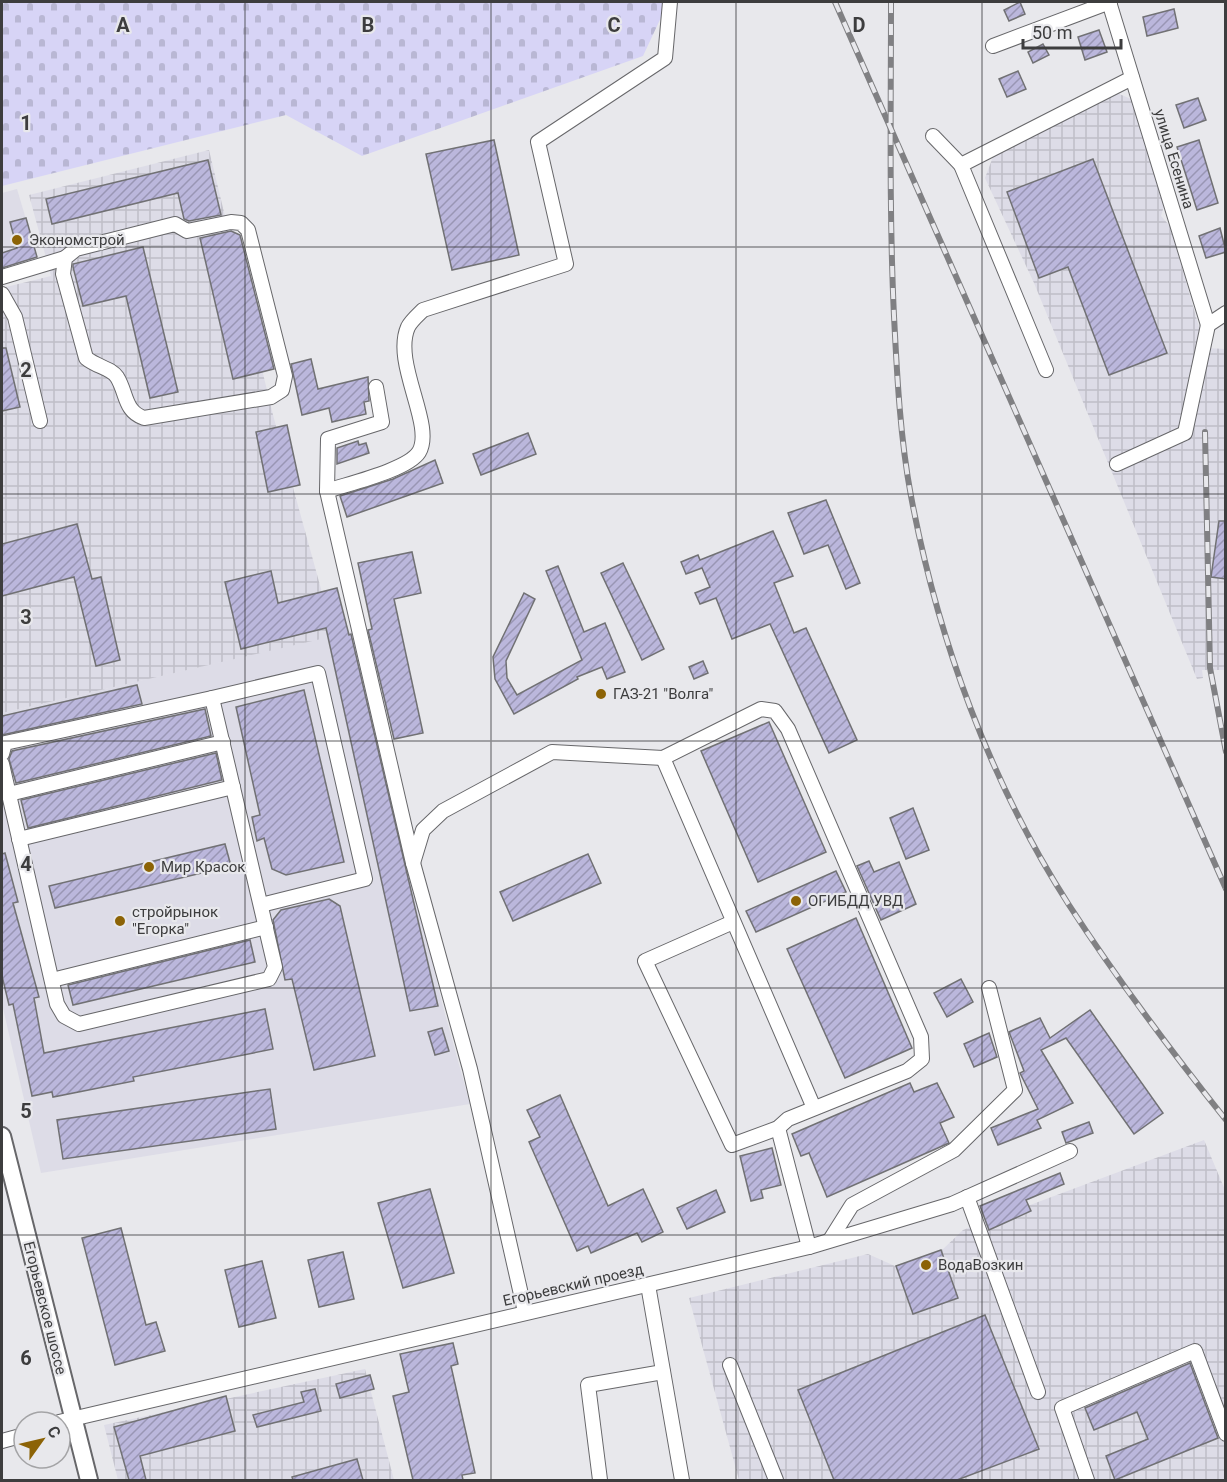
<svg xmlns="http://www.w3.org/2000/svg" width="1227" height="1482" viewBox="0 0 1227 1482" font-family="Roboto,sans-serif">
<style>
.built{fill:#dddce7}
.industrial{fill:url(#industrial-grid)}
.cemetery{fill:url(#cemetery-stones)}
.building{fill:url(#building-hatch);stroke:#717174;stroke-width:1.5}
.lines{fill:none;stroke-linecap:round;stroke-linejoin:round}
.minor-casing{stroke:#67676a;stroke-width:16}
.major-casing{stroke:#67676a;stroke-width:20}
.minor{stroke:#fff;stroke-width:14}
.major{stroke:#fff;stroke-width:16}
.rail-casing{stroke:#808083;stroke-width:6}
.rail{stroke:#e8e8ec;stroke-width:4;stroke-dasharray:11;stroke-linecap:butt}
.grid{fill:none;stroke:#3d3d3e;stroke-width:1.5;stroke-opacity:0.55}
.poi-dot{fill:#8c6306;stroke:#e8e8ec;stroke-width:2}
.labels{text-anchor:middle;stroke-width:4.5;stroke-linejoin:round;paint-order:stroke}
.street-label{font-size:15px;fill:#3d3d3e;stroke:#e8e8ec}
.poi-label{font-size:15px;fill:#3d3d3e;stroke:#e8e8ec;text-anchor:start}
.grid-label{font-size:20px;text-anchor:middle;font-weight:bold;fill:#3d3d3e;stroke:#e8e8ec;stroke-width:4.5;stroke-linejoin:round;paint-order:stroke}
</style>
<defs>
<pattern id="industrial-grid" width="8" height="8" patternUnits="userSpaceOnUse" patternTransform="scale(1.5)"><rect width="8" height="8" fill="#dddce7"/><path d="M0 4h8M4 0v8" fill="none" stroke="#bfbec7"/></pattern>
<pattern id="cemetery-stones" width="16" height="16" patternUnits="userSpaceOnUse" patternTransform="scale(1.5)"><rect width="16" height="16" fill="#d7d4f6"/><path d="M2 7V4a2 2 0 0 1 4 0v3zM10 15v-3a2 2 0 0 1 4 0v3z" fill="#b9b7d4"/></pattern>
<pattern id="building-hatch" width="6" height="6" patternUnits="userSpaceOnUse" patternTransform="scale(1.5)"><rect width="6" height="6" fill="#bbb7dc"/><path d="M-1 1l2-2M0 6l6-6M5 7l2-2" fill="none" stroke="#9996b4"/></pattern>
</defs>
<rect width="100%" height="100%" fill="#e8e8ec"/>
<g class="built">
<path d="M17 189 39 263 2 273V193Z"/>
<path d="M357 630 442 1003 470 1104 41 1173 2 1004V713Z"/>
</g>
<g class="industrial">
<path d="M1117 93 1131 99 1164 206 1161 216 1170 226 1201 334 1207 348 1225 349V670H1202L1203 678 1197 679 1034 283 985 178 994 154Z"/>
<path d="M209 150 273 415 334 636 2 713V288L51 276 29 195Z"/>
<path d="M1204 1140 1225 1190V1480H739L689 1298 868 1254 895 1266 942 1250 963 1230Z"/>
<path d="M365 1369 394 1480H118L104 1425Z"/>
</g>
<path class="cemetery" d="M2 2H662L664 11 643 56 362 156 286 115 2 186Z"/>
<g class="building">
<path d="M1020 2 1025 14 1009 21 1004 10Z"/>
<path d="M1174 9 1178 28 1147 36 1143 17Z"/>
<path d="M1099 30 1107 52 1085 60 1078 37Z"/>
<path d="M1043 44 1049 55 1033 63 1028 52Z"/>
<path d="M1018 71 1026 89 1007 97 999 79Z"/>
<path d="M1198 98 1206 120 1184 128 1176 105Z"/>
<path d="M494 140 519 255 452 270 426 154Z"/>
<path d="M1199 140 1218 203 1197 210 1177 147Z"/>
<path d="M1093 159 1167 353 1109 375 1068 267 1039 278 1007 192Z"/>
<path d="M208 160 221 215 189 221 184 219 178 193 52 224 46 199Z"/>
<path d="M26 218 37 257 2 268V253L17 248 10 222Z"/>
<path d="M1220 228 1226 252 1206 258 1199 236Z"/>
<path d="M231 231 240 235 274 369 233 379 200 238Z"/>
<path d="M143 247 178 392 150 398 126 296 83 306 73 267V264Z"/>
<path d="M2 348H6L20 407 2 411Z"/>
<path d="M311 359 318 389 368 377 369 401 364 402 366 414 332 422 329 408 302 415 291 364Z"/>
<path d="M287 425 300 485 268 492 256 432Z"/>
<path d="M528 433 536 454 481 475 473 454Z"/>
<path d="M358 441 359 445 366 443 369 453 337 464V448Z"/>
<path d="M435 460 443 483 347 517 340 496 393 479Z"/>
<path d="M826 500 860 583 846 589 828 545 804 554 788 513Z"/>
<path d="M1219 521H1226V579L1211 577Z"/>
<path d="M77 524 92 579 101 577 120 660 96 666 74 577 2 596V544Z"/>
<path d="M773 531 793 576 774 583 794 633 806 628 857 740 829 753 770 624 732 639 716 598 700 604 695 593 710 587 702 568 686 574 681 562 698 555 700 560Z"/>
<path d="M412 552 421 593 394 599 423 733 394 739 368 630 372 629 358 563Z"/>
<path d="M623 563 664 649 642 660 601 573Z"/>
<path d="M558 566 584 632 605 623 625 672 607 679 602 667 577 677 578 679 514 714 495 679 493 657 524 593 535 599 506 661 507 678 517 695 582 660 546 571Z"/>
<path d="M271 571 278 603 337 588 349 635 351 634 438 1006 410 1011 326 628 241 649 225 582Z"/>
<path d="M703 661 708 673 694 679 689 667Z"/>
<path d="M137 685 142 704 2 735V716Z"/>
<path d="M304 690 344 862 286 875 272 869 264 838 257 841 252 817 260 815 236 707Z"/>
<path d="M205 709 211 736 16 783 9 759 12 751Z"/>
<path d="M769 722 826 852 758 882 701 751Z"/>
<path d="M216 753 222 780 28 828 21 800Z"/>
<path d="M913 808 929 850 906 859 890 818Z"/>
<path d="M225 844 231 866 55 908 49 886Z"/>
<path d="M5 853 18 902 13 903 39 997 34 998 44 1053 265 1009 273 1049 133 1077 134 1081 53 1097 52 1092 32 1096 13 1004 9 1005 2 976V854Z"/>
<path d="M588 854 601 883 513 921 500 892Z"/>
<path d="M869 861 874 872 899 862 916 904 881 920 857 866Z"/>
<path d="M836 871 846 892 756 932 746 911Z"/>
<path d="M329 899 340 906 375 1056 314 1070 292 979 285 980 273 920 281 910Z"/>
<path d="M856 918 912 1048 845 1078 787 949Z"/>
<path d="M250 940 255 962 73 1005 68 985Z"/>
<path d="M961 979 973 1002 947 1017 934 993Z"/>
<path d="M1090 1010 1163 1113 1134 1134 1066 1038 1041 1050 1073 1103 1037 1120 1041 1128 998 1145 991 1128 1038 1109 1020 1073 1024 1071 1009 1032 1040 1018 1050 1038Z"/>
<path d="M442 1028 449 1051 435 1055 428 1032Z"/>
<path d="M989 1033 997 1057 974 1067 964 1044Z"/>
<path d="M910 1083 914 1092 937 1083 954 1117 940 1123 949 1143 827 1197 809 1153 801 1156 792 1134Z"/>
<path d="M270 1089 276 1129 63 1159 57 1120Z"/>
<path d="M560 1095 608 1206 643 1189 663 1232 642 1242 637 1233 591 1253 588 1246 577 1251 529 1142 540 1137 527 1110Z"/>
<path d="M1089 1122 1093 1133 1066 1143 1062 1132Z"/>
<path d="M772 1148 781 1185 761 1190 763 1198 751 1201 740 1156Z"/>
<path d="M1060 1173 1064 1184 1026 1200 1031 1211 989 1230 980 1206Z"/>
<path d="M430 1189 454 1273 403 1288 378 1203Z"/>
<path d="M716 1190 725 1212 687 1229 677 1208Z"/>
<path d="M121 1228 146 1325 156 1322 165 1351 115 1365 82 1238Z"/>
<path d="M941 1250 958 1298 913 1314 896 1266Z"/>
<path d="M343 1252 354 1299 319 1307 308 1260Z"/>
<path d="M262 1261 276 1318 239 1327 225 1270Z"/>
<path d="M985 1315 1039 1449 957 1480H834L798 1390Z"/>
<path d="M453 1343 458 1364 451 1366 475 1473 462 1475 463 1480H413L393 1396 409 1392 400 1354Z"/>
<path d="M1190 1363 1218 1438 1115 1480 1106 1456 1148 1439 1137 1412 1094 1430 1085 1408Z"/>
<path d="M370 1375 374 1389 340 1398 336 1384Z"/>
<path d="M315 1389 321 1411 257 1427 253 1415 304 1402 301 1392Z"/>
<path d="M226 1396 235 1431 140 1456 146 1480H129L114 1427Z"/>
<path d="M357 1459 363 1480H293L292 1477Z"/>
</g>
<g class="lines">
<g class="minor-casing">
<g id="minor">
<path d="M1109 2 1208 325"/>
<path d="M993 46 1110 2"/>
<path d="M933 136 961 165"/>
<path d="M231 222 241 223 248 230 285 376 282 390 271 397 144 418C124 411 127 393 117 377 111 368 97 367 86 358L63 274 65 258 76 249 175 224 187 231Z"/>
<path d="M2 277 65 258"/>
<path d="M2 294 15 317 40 421"/>
<path d="M1046 370 961 165 1132 78"/>
<path d="M376 387 382 422 328 439 327 491 413 863 470 1069 525 1312"/>
<path d="M1117 464 1185 433 1208 325 1226 313"/>
<path d="M327 491C347 484 408 470 419 452 435 425 392 363 408 327 411 321 418 315 423 310L566 264 538 142 665 58 670 2"/>
<path d="M212 698 318 673 365 879 261 905"/>
<path d="M2 754 5 743 212 698 275 967 269 979 79 1024 64 1016 57 1004 2 764"/>
<path d="M663 758 814 1108"/>
<path d="M9 794 223 742"/>
<path d="M19 839 233 787"/>
<path d="M413 863 423 830 443 811 552 752 663 758 761 709 775 711 788 729 921 1037 922 1059 907 1071 788 1119 778 1128 732 1145 645 961 733 922"/>
<path d="M52 980 266 927"/>
<path d="M778 1128 809 1247"/>
<path d="M967 1197 1038 1392"/>
<path d="M830 1240 852 1205 954 1150 1015 1090 989 988"/>
<path d="M648 1285 682 1480"/>
<path d="M730 1365 776 1480"/>
<path d="M59 1422 809 1247 952 1204 1070 1151"/>
<path d="M2 1441 24 1435"/>
<path d="M600 1480 588 1385 663 1372"/>
<path d="M1087 1480 1062 1408 1195 1351 1226 1434"/>
</g>
</g>
<g class="major-casing">
<path id="major" d="M2 1136 89 1480"/>
</g>
<use href="#minor" class="minor"/>
<use href="#major" class="major"/>
<g class="rail-casing">
<g id="rail">
<path d="M835 2 1226 889"/>
<path d="M891 2C891 106 889 211 894 316 897 375 900 437 911 496 938 640 990 782 1069 905 1117 979 1171 1051 1226 1120"/>
<path d="M1205 432 1210 668 1226 752"/>
</g>
</g>
<use href="#rail" class="rail"/>
</g>
<path class="grid" d="M245 2V1480M491 2V1480M736 2V1480M982 2V1480M2 247H1226M2 494H1226M2 741H1226M2 988H1226M2 1235H1226"/>
<g class="poi-dot">
<circle cx="17" cy="240" r="6"/>
<circle cx="601" cy="694" r="6"/>
<circle cx="149" cy="867" r="6"/>
<circle cx="796" cy="901" r="6"/>
<circle cx="120" cy="921" r="6"/>
<circle cx="926" cy="1265" r="6"/>
</g>
<g class="labels">
<g class="street-label">
<text transform="translate(1174 159) rotate(73)" y="5">улица Есенина</text>
<text transform="translate(573 1285) rotate(-13)" y="5">Егорьевский проезд</text>
<text transform="translate(45 1308) rotate(76)" y="5">Егорьевское шоссе</text>
</g>
<g class="poi-label">
<text x="29" y="245">Экономстрой</text>
<text x="613" y="699">ГАЗ-21 "Волга"</text>
<text x="161" y="872">Мир Красок</text>
<text x="808" y="906">ОГИБДД УВД</text>
<text x="132" y="917">стройрынок<tspan x="132" dy="17">"Егорка"</tspan></text>
<text x="938" y="1270">ВодаВозкин</text>
</g>
</g>
<g class="grid-label">
<text x="123" y="32">A</text>
<text x="368" y="32">B</text>
<text x="614" y="32">C</text>
<text x="859" y="32">D</text>
<text x="26" y="130">1</text>
<text x="26" y="377">2</text>
<text x="26" y="624">3</text>
<text x="26" y="871">4</text>
<text x="26" y="1118">5</text>
<text x="26" y="1365">6</text>
</g>
<rect width="1227" height="1482" fill="none" stroke="#3d3d3e" stroke-width="6"/>
<g transform="translate(42 1440) rotate(56)"><circle r="28" fill="#e8e8ec" stroke="#a4a4a6" stroke-width="1.5"/>
<path d="M0-4.5L10 22L0 15L-10 22Z" fill="#8c6306"/>
<text y="-9" font-size="16" font-weight="bold" text-anchor="middle" fill="#3d3d3e">С</text>
</g>
<path d="M1023 39v9h98v-9" fill="none" stroke="#3d3d3e" stroke-width="3"/>
<text x="1032" y="39" font-size="18" fill="#3d3d3e" stroke="#e8e8ec" stroke-width="4.5" paint-order="stroke">50 m</text>
</svg>
